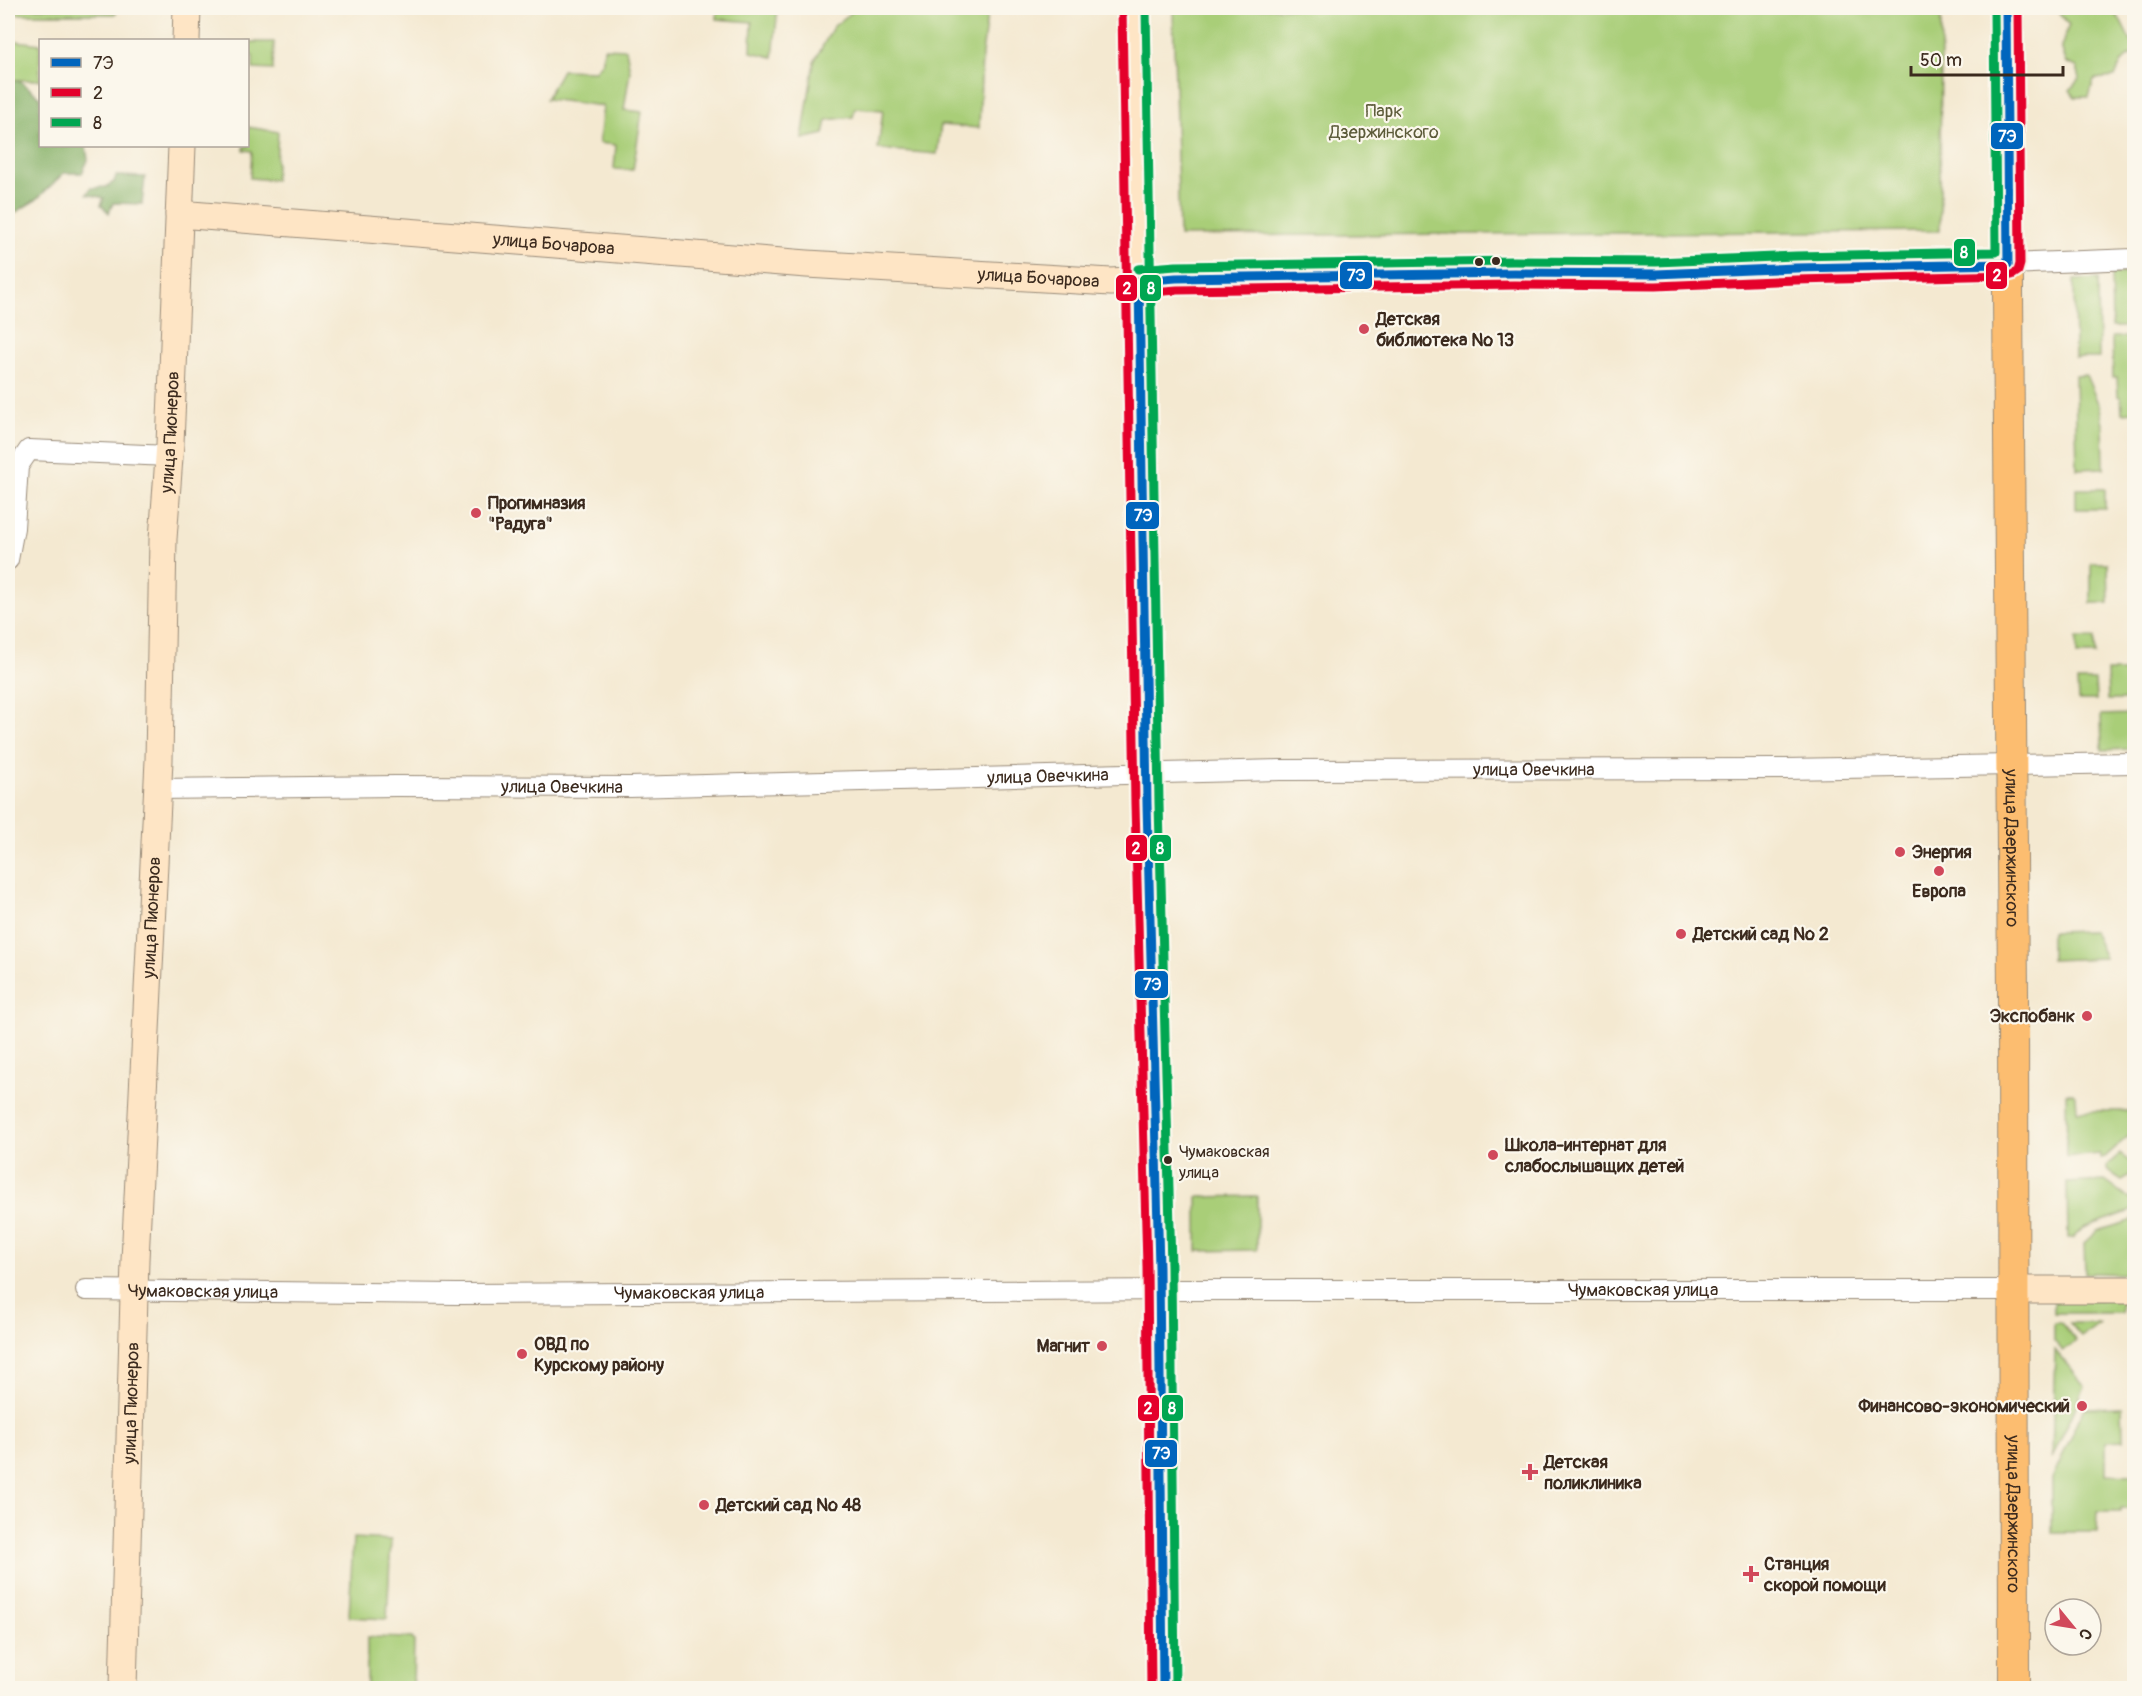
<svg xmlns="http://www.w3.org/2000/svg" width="2142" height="1696" viewBox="0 0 2142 1696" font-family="Pangolin,sans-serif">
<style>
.green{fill:#a9ce78;stroke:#727c4b;stroke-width:1.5}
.forest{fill:#86b168;stroke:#606e43;stroke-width:1.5}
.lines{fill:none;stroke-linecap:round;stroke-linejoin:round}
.street-casing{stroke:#988a78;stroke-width:22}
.secondary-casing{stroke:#988a78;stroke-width:29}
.primary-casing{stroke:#988a78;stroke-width:32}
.street{stroke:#fff;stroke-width:20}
.secondary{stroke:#fee5c5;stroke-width:27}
.primary{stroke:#fcbd6f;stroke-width:30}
.bus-1-casing{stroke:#fbf7ec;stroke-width:14}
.bus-2-casing{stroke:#fbf7ec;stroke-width:14}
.bus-3-casing{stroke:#fbf7ec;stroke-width:14}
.bus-1{stroke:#0065bd;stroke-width:9}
.bus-2{stroke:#e4002b;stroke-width:9}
.bus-3{stroke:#00a651;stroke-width:9}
.bus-dot{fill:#3b2a1e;stroke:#fbf7ec;stroke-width:2}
.poi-dot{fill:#d1495b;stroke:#fbf7ec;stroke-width:2}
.labels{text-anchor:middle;stroke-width:4.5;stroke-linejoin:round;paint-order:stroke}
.bus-label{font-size:16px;fill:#3b2a1e;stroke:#fbf7ec;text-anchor:start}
.park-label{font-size:18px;fill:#5c5b39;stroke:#fbf7ec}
.street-label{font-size:18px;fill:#3b2a1e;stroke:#fbf7ec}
.poi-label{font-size:18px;font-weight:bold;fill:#3b2a1e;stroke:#fbf7ec;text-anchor:start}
.line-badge{stroke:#fbf7ec;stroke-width:2}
.badge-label{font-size:16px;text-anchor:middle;font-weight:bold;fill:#fff}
</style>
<rect width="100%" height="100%" fill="#fbf7ec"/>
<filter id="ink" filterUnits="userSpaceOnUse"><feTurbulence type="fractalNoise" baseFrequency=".0167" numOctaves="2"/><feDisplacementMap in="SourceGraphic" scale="12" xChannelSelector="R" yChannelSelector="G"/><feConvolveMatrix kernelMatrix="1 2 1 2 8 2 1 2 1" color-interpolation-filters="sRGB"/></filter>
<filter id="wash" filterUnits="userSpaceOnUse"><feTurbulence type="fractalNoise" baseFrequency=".008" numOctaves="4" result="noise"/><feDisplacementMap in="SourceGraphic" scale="24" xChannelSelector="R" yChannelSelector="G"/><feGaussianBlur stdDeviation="1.35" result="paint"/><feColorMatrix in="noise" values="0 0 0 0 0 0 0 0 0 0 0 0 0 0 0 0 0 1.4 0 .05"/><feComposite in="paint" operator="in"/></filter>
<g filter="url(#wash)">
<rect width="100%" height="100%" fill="#f4e9d1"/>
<g class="green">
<rect x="8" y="8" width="108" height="6"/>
<path d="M718 8H778L773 57 751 52 752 22 717 19Z"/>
<path d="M857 8H988L982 54 979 128 941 125 937 154 878 149 883 110 855 108 853 117 827 120 824 134 802 139 814 62 833 27Z"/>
<path d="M1173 8H1941L1940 231 1179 236Z"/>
<path d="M2055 8H2110L2119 18 2134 48V54C2123 56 2119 67 2115 77L2094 79 2089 97H2075L2070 90 2080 78 2077 67 2067 63 2061 47 2069 25Z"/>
<path d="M8 40 40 44V80H8Z"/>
<path d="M248 42H274L273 70 253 69V56L248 55Z"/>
<path d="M604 48 626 49 630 71 624 110 642 112 633 170 614 169 616 145 599 143 603 106 546 99 562 70 595 71 603 61Z"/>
<path d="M248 127 278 132 275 180 250 178 252 151 244 150V146H248Z"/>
<path d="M2134 272V327H2112L2111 274Z"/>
<path d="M2098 279 2099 358H2075L2074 280Z"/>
<path d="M2112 337H2134V412L2122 413 2121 397 2118 396 2117 377H2113Z"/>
<path d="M2086 375 2100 408 2103 424 2104 468 2077 469 2075 376Z"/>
<rect x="2076" y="489" width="29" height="20"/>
<path d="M2091 563H2108L2109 603H2091Z"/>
<rect x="2077" y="638" width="18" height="17"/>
<path d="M2107 672H2134V700H2108Z"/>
<path d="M2077 681H2095L2096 700H2078Z"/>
<path d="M2134 714V749L2102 750 2101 715Z"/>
<path d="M2093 931 2105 958 2051 960V932Z"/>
<path d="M2066 1093H2073L2076 1097 2077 1111H2134V1131L2105 1157 2100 1158V1154L2067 1157Z"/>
<path d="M2120 1154 2134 1165V1173L2122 1180 2107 1170V1165Z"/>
<path d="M2105 1181 2134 1202V1210L2083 1228 2073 1238H2068L2067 1183Z"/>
<path d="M1257 1196V1250L1197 1251V1197Z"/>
<path d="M2134 1220V1274L2085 1273 2084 1243 2097 1231Z"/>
<path d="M2121 1299V1313H2054V1300Z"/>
<path d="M2054 1323H2061L2076 1341 2063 1351 2054 1341Z"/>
<path d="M2069 1323H2100L2081 1337Z"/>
<path d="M2055 1350 2085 1386 2052 1458Z"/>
<path d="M2122 1407 2123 1440 2106 1441V1474L2134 1475V1508H2120V1512H2098L2097 1532H2052V1479L2084 1408Z"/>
<path d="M353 1538 391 1540 387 1619 349 1617Z"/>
<path d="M367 1637 412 1638 414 1641 413 1688H367Z"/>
</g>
<g class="forest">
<path d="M8 80H19L40 97V146H86L88 160 82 173H64L36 200 8 217Z"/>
<path d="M116 176 145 177 142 204 113 203 109 213 101 205 104 198 87 194 91 188 106 187 114 182Z"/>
</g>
</g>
<g filter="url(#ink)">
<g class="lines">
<g class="street-casing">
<g id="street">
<path d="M2008 264 2134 259"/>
<path d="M8 560 14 528 18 466 29 450 169 456"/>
<path id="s1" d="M157 789 396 786 630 787 1280 770 1785 769 2134 763"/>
<path id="s2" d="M86 1290 457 1294 1183 1290H2013"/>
</g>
</g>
<g class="secondary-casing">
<g id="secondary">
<path d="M1134 8 1147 804 1159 1267 1163 1688"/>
<path d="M186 40 187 8"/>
<path id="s3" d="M179 214 807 264 1111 282 1176 278 1514 273 1656 274 1796 268 2008 264"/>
<path d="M2013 1290H2134"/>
<path id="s4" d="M123 1688 135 1260 159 760 163 539 170 444 182 146"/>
</g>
</g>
<g class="primary-casing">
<g id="primary">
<path id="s5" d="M2006 8 2013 995 2014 1688"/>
</g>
</g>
<use href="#street" class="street"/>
<use href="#secondary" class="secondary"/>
<use href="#primary" class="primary"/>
<g class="bus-1-casing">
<g id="bus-1">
<path d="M2006 8 2008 264"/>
<path d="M1139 281 1147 804 1159 1267 1163 1688"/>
<path d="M1139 281 1176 278 1514 273 1656 274 1796 268 2008 264"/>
</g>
</g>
<g class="bus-2-casing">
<g id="bus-2">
<path d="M1122 8 1135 804 1147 1267 1151 1688"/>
<path d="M1140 293 1177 290 1514 285 1656 286 1796 280 2012 275 2018 271 2020 264 2018 8"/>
</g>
</g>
<g class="bus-3-casing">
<g id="bus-3">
<path d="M1146 8 1159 804 1171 1267 1175 1688"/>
<path d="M1138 269 1176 266 1514 261 1656 262 1796 256 1996 252 1994 8"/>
</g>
</g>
<use href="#bus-1" class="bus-1"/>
<use href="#bus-2" class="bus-2"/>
<use href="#bus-3" class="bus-3"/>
</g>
</g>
<g class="bus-dot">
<circle cx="1496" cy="261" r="5"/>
<circle cx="1479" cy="262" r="5"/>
<circle cx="1168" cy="1160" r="5"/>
</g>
<g class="poi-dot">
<circle cx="1364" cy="329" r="6"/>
<circle cx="476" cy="513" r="6"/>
<circle cx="1900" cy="852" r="6"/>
<circle cx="1939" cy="871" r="6"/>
<circle cx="1681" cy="934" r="6"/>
<circle cx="2087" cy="1016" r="6"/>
<circle cx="1493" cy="1155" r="6"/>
<circle cx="1102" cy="1346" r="6"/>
<circle cx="522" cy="1354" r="6"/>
<circle cx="2082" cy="1406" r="6"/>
<path d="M1527 1463h6v6h6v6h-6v6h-6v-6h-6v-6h6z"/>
<circle cx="704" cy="1505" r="6"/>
<path d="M1748 1565h6v6h6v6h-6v6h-6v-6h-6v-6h6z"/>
</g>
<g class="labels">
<g class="bus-label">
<text x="1179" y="1157">Чумаковская<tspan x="1179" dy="21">улица</tspan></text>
</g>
<g class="park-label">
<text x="1384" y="117">Парк<tspan x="1384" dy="21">Дзержинского</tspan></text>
</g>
<g class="street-label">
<text dy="6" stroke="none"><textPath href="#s3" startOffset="376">улица Бочарова</textPath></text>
<text dy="6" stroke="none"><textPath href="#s3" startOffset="862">улица Бочарова</textPath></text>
<text dy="6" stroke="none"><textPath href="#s4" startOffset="1257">улица Пионеров</textPath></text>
<text dy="6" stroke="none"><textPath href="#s1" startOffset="1377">улица Овечкина</textPath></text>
<text dy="6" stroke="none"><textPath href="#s1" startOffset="891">улица Овечкина</textPath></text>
<text dy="6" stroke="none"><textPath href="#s1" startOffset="405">улица Овечкина</textPath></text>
<text dy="6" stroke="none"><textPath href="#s5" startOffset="840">улица Дзержинского</textPath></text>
<text dy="6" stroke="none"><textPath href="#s4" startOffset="771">улица Пионеров</textPath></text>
<text dy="6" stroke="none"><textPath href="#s2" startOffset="117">Чумаковская улица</textPath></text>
<text dy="6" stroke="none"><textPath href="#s2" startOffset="1557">Чумаковская улица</textPath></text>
<text dy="6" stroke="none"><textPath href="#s2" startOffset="603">Чумаковская улица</textPath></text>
<text dy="6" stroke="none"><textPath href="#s4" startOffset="285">улица Пионеров</textPath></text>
<text dy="6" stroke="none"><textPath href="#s5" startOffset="1506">улица Дзержинского</textPath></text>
</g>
<g class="poi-label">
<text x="1376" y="325">Детская<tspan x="1376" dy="21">библиотека № 13</tspan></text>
<text x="488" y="509">Прогимназия<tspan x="488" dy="21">"Радуга"</tspan></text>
<text x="1912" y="858">Энергия</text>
<text x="1939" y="897" text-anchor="middle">Европа</text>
<text x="1693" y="940">Детский сад № 2</text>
<text x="2075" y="1022" text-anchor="end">Экспобанк</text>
<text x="1505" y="1151">Школа-интернат для<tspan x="1505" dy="21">слабослышащих детей</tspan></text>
<text x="534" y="1350">ОВД по<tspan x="534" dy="21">Курскому району</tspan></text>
<text x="1090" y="1352" text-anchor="end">Магнит</text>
<text x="2070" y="1412" text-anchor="end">Финансово-экономический</text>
<text x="1544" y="1468">Детская<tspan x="1544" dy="21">поликлиника</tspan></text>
<text x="716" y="1511">Детский сад № 48</text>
<text x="1764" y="1570">Станция<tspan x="1764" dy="21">скорой помощи</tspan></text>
</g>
</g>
<g class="line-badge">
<rect x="1990" y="122" width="34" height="28" rx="6" fill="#0065bd"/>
<rect x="1953" y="238" width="23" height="29" rx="6" fill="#00a651"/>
<rect x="1339" y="261" width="34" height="29" rx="6" fill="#0065bd"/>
<rect x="1985" y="261" width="23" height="29" rx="6" fill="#e4002b"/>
<rect x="1115" y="274" width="23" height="28" rx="6" fill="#e4002b"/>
<rect x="1139" y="274" width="23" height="28" rx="6" fill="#00a651"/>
<rect x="1125" y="501" width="35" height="29" rx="6" fill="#0065bd"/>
<rect x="1125" y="834" width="23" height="28" rx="6" fill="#e4002b"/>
<rect x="1149" y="834" width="23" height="28" rx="6" fill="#00a651"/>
<rect x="1134" y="970" width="35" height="29" rx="6" fill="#0065bd"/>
<rect x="1137" y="1394" width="23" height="28" rx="6" fill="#e4002b"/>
<rect x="1161" y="1394" width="23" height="28" rx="6" fill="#00a651"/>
<rect x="1144" y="1439" width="34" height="29" rx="6" fill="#0065bd"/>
</g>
<g class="badge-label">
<text x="2007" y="142">7Э</text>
<text x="1964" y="258">8</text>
<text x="1356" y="281">7Э</text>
<text x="1997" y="281">2</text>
<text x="1127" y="294">2</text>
<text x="1151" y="294">8</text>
<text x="1143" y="521">7Э</text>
<text x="1136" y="854">2</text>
<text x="1160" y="854">8</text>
<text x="1152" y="990">7Э</text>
<text x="1148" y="1414">2</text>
<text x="1172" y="1414">8</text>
<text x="1161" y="1459">7Э</text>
</g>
<rect width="2142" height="1696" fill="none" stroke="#fbf7ec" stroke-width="30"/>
<rect x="39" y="39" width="210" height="108" fill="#fbf7ec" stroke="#aea59a" stroke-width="1.5"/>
<rect x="51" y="58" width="30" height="9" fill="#0065bd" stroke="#aea59a" stroke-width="1.5"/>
<text x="93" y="69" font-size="18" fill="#3b2a1e">7Э</text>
<rect x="51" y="88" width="30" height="9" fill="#e4002b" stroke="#aea59a" stroke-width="1.5"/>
<text x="93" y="99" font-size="18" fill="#3b2a1e">2</text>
<rect x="51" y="118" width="30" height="9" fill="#00a651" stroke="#aea59a" stroke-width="1.5"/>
<text x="93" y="129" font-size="18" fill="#3b2a1e">8</text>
<g transform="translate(2073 1627) rotate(120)"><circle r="28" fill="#fbf7ec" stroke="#aea59a" stroke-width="1.5"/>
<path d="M0-4.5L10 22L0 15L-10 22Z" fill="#d1495b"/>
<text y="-9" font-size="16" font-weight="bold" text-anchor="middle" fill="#3b2a1e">С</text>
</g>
<path d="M1911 66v9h152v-9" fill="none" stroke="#3b2a1e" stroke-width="3"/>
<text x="1920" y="66" font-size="18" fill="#3b2a1e" stroke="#fbf7ec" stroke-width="4.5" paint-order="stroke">50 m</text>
</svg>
